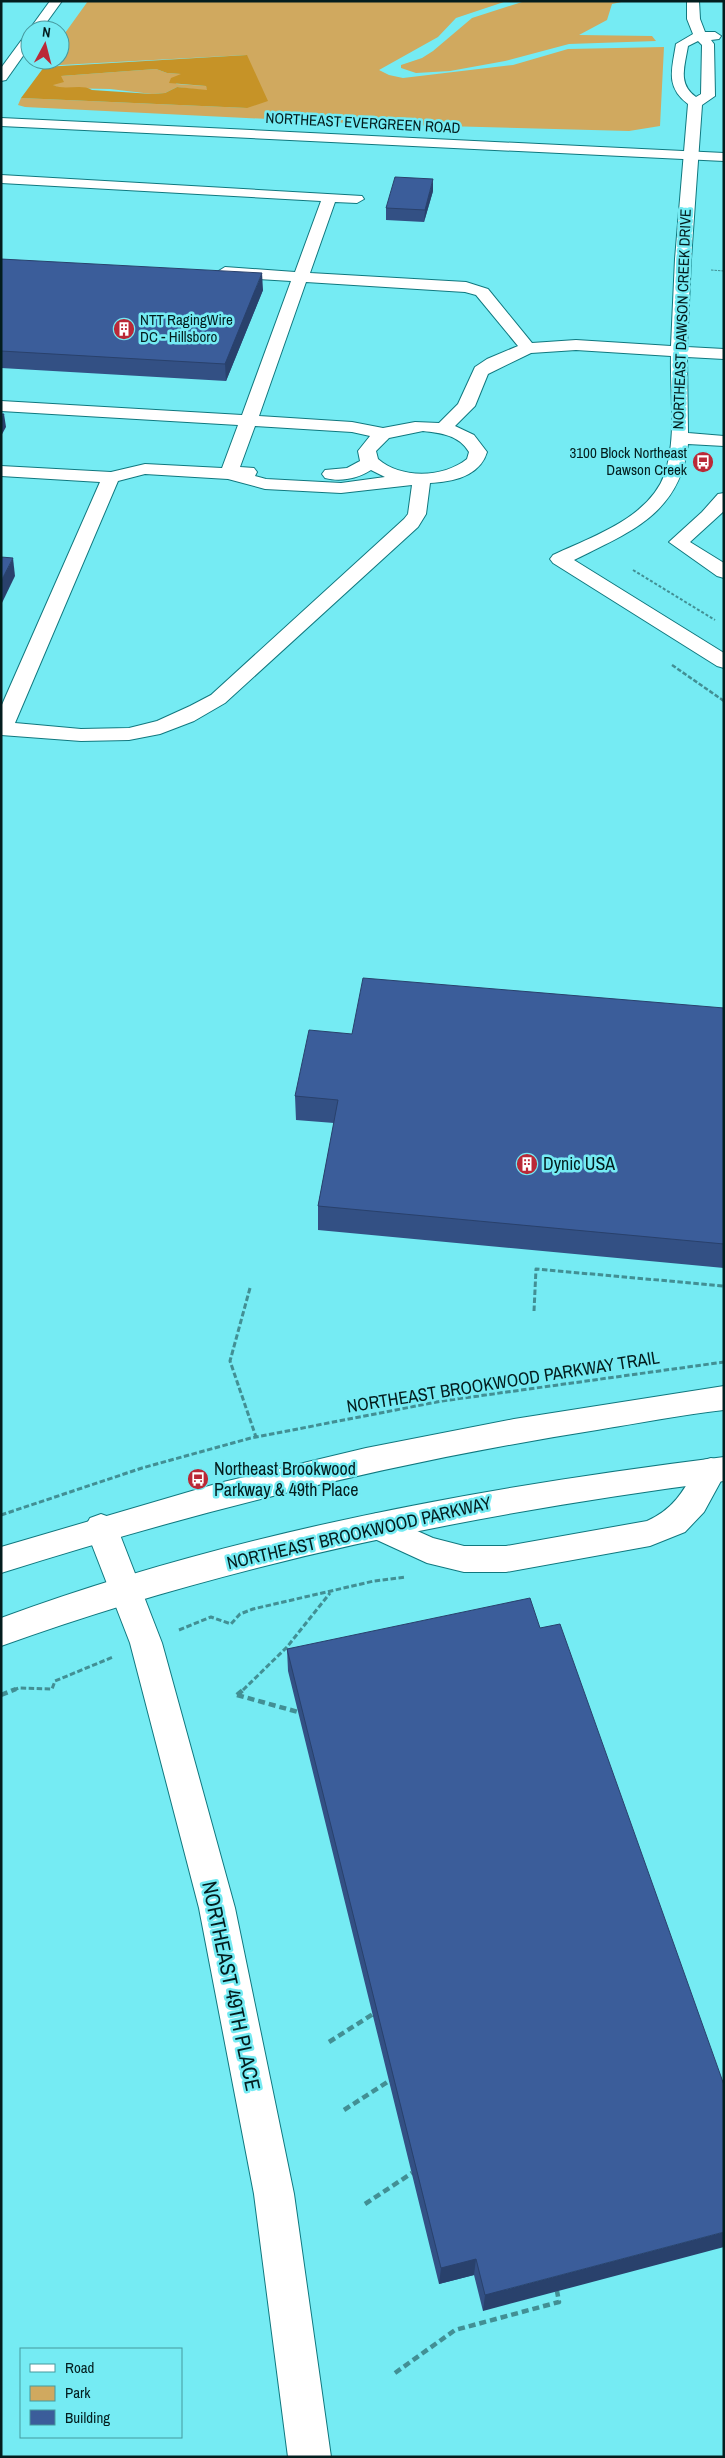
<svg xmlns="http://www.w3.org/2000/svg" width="725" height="2458" viewBox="0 0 725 2458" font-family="'Archivo Narrow',sans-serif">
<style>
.green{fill:#d0a95f}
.forest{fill:#c69327;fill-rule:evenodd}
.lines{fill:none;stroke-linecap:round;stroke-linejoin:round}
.minor-casing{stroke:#10787f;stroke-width:2}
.major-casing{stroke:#10787f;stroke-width:2}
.path-far4{stroke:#428f94;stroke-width:1;stroke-dasharray:2.5 1;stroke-linecap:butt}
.path-far3{stroke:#428f94;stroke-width:2;stroke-dasharray:3 2;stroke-linecap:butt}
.path-far2{stroke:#428f94;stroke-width:2.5;stroke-dasharray:4.5 2;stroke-linecap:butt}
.path-far1{stroke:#428f94;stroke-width:3;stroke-dasharray:5.5 2.5;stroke-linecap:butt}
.path{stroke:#428f94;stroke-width:4.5;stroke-dasharray:7 4;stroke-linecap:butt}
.minor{fill:#fff;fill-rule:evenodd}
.major{fill:#fff;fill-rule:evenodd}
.wall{fill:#335084}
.shaded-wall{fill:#29416c}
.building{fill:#3b5d9a;stroke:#29416c}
.labels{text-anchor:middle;stroke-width:5;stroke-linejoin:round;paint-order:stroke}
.far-street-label{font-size:15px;fill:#031d1e;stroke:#75ebf3}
.far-poi-label{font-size:15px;fill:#031d1e;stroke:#75ebf3;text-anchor:start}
.poi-label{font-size:18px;fill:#031d1e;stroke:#75ebf3;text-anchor:start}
.street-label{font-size:18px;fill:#031d1e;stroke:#75ebf3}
.near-street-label{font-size:21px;fill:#031d1e;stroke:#75ebf3}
</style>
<rect width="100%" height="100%" fill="#75ebf3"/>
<g class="green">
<path d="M88 1H507L456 18 438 37 379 70 389 75 403 78 513 65 568 49 664 47 660 126 629 131 368 124 25 107 18 105 21 98 247 108 246 55 42 66 46 60H60V40Z"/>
<path d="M525 1H626L612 4 607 20 579 35 652 36 656 41 569 44 505 61 450 71 416 73 401 68V65L422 58 433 51 472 18Z"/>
<path d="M156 69 167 73 182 74 176 84 206 86 208 91 177 87 165 93 152 94 110 89 60 88 52 85 61 76Z"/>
</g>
<path class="forest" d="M247 55 268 101 247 108 21 98 44 67ZM156 69 167 73 181 74 171 78 169 83 206 86 207 90 177 87 165 93 152 94 92 90C81 83 66 91 53 85L64 82 61 76Z"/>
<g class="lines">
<g class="minor-casing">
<g id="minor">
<path d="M50 1H62L41 30 30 32 29 30Z"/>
<path d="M687 1H699L700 19 705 32H715L721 36 719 39 711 40 714 44 715 96 702 105 691 259 687 347 724 349V359L687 357 688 433 724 436V446L688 444C680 514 630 532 574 560L724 653V668L717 666 553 563 550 559 553 555C591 537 650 518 665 473 677 437 670 394 671 356L576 350 531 353 488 374 475 406 455 426 474 435 487 452C480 476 453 482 430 483L426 514 418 527 225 703 194 721 160 734 129 740 81 741 1 735V707L100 482 1 476V466L111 472 145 464 222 468 238 425 1 411V401L242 415 291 281 225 277 217 272 225 267 295 272 321 201 1 183V175L362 196 364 199 357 203 335 202 310 273 466 282 488 289 532 343 576 340 671 346 675 259 688 104C665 87 672 69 676 44L693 34 687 19ZM698 41 702 45 701 94 696 97C677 84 685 65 688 46ZM306 282 465 292 476 295 518 346 487 359 475 367 458 404 439 423 415 422 383 428 352 422 259 416ZM255 426 352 432 370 436 358 451 360 461 347 468 325 470 322 474 325 478C340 482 357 479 371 470L385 477 341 483 266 479 255 476 257 472 254 468 240 467ZM423 431C441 433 459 435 469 452L467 459C443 478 401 479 378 459L376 451 389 438ZM145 474 228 479 265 489 341 493 412 485 408 514 404 519 211 695 190 706 157 721 129 728 81 729 15 723 118 481Z"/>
<path d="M30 33V46L6 80 1 81V68L26 34Z"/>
<path d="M724 493V511L690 542 724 563V578L717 576 669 542 702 512 718 494Z"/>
<path d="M711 1458 722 1461 724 1465 722 1479 704 1512 685 1532 650 1546 506 1572H464L427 1563 366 1535 361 1526 366 1517 377 1513 433 1538 464 1546H506L647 1521C676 1508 685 1488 700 1461Z"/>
<path d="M101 1514 112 1518 117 1527 162 1643 235 1908 294 2194 331 2457H288L254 2194 199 1908 130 1643 85 1527 90 1518Z"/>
</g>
</g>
<g class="major-casing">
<g id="major">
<path d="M1 118 724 153V161L1 126Z"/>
<path d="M724 1386V1410C681 1415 639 1423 597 1430 394 1462 197 1511 1 1573V1547L219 1483 366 1448 514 1419Z"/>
<path d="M724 1457V1481C478 1513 234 1562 1 1646V1618C230 1533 482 1487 724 1457Z"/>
</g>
</g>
<path class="path-far4" d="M711 270 724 271"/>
<path class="path-far3" d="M633 570 715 620"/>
<path class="path-far2" d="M672 665 724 701"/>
<g class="path-far1">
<path d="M250 1288 230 1361 256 1437"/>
<path d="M534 1311 536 1269 724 1286"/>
<path d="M1 1515 142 1468 251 1438 442 1401 724 1362"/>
<path d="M179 1630 211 1617 231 1624 240 1614 253 1609 374 1581 406 1577"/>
<path d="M13 1690 19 1688 52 1689 55 1681 113 1657"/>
<path d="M243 1690 287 1647 330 1593"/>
</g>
<g class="path">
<path d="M1 1695 16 1689"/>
<path d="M237 1695 244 1689"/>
<path d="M237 1695 298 1712"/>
<path d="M329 2042 373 2014"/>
<path d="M344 2110 389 2081"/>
<path d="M365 2204 412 2173"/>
<path d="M395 2373 455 2330 559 2302 557 2291"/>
</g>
<use href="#minor" class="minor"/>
<use href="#major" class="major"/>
</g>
<g class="wall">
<path d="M433 191 424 222 386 220V208Z"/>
<path d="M1 259 263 290 226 381 1 368Z"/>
<path d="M724 1008V1268L318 1230V1206L334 1123 296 1120 295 1096 352 1034Z"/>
<path d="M540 1628 724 2085 483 2311 474 2275 439 2284 288 1671 287 1649Z"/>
</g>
<g class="shaded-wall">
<path d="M433 179V191L424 222 425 210Z"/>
<path d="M262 273 263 290 226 381 225 364Z"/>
<path d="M4 414 6 427 1 436V420Z"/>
<path d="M13 558 15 576 1 605V581Z"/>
<path d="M724 2232V2247L483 2311 485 2295Z"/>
<path d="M476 2259 474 2275 439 2284 441 2268Z"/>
</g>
<g class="building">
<path d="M395 177 433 179 425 210 386 208Z"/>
<path d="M1 259 262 273 225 364 1 351Z"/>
<path d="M1 414H4L1 420Z"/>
<path d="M1 557 13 558 1 581Z"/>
<path d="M363 978 724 1008V1244L318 1206 338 1100 295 1096 309 1030 352 1034Z"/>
<path d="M530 1598 540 1628 560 1624 724 2085V2232L485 2295 476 2259 441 2268 287 1649Z"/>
</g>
<defs>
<g id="building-disc" transform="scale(1.125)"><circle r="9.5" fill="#ba2937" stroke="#75ebf3"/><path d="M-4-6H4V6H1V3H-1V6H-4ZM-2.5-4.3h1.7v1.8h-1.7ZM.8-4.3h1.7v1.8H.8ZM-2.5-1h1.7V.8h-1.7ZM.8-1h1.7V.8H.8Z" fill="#fff"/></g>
<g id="bus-disc" transform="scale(1.125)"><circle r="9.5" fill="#ba2937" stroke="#75ebf3"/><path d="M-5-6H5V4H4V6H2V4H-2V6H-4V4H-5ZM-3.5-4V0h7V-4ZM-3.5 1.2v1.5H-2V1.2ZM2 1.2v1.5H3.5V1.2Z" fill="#fff"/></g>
</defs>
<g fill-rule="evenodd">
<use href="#building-disc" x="124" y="329"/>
<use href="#bus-disc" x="703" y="462"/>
<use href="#building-disc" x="527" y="1164"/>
<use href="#bus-disc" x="198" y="1479"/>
</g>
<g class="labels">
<g class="far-street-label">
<text transform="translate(363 123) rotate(3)" y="5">NORTHEAST EVERGREEN ROAD</text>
<text transform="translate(682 319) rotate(-88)" y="5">NORTHEAST DAWSON CREEK DRIVE</text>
</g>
<g class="far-poi-label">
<text x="140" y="325">NTT RagingWire<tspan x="140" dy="17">DC - Hillsboro</tspan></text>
<text x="687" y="458" text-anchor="end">3100 Block Northeast<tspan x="687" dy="17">Dawson Creek</tspan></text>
</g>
<g class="poi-label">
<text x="543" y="1170">Dynic USA</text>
<text x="214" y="1475">Northeast Brookwood<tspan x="214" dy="21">Parkway &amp; 49th Place</tspan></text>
</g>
<g class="street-label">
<text transform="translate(503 1382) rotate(-9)" y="6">NORTHEAST BROOKWOOD PARKWAY TRAIL</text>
<text transform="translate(359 1533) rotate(-13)" y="6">NORTHEAST BROOKWOOD PARKWAY</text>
</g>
<g class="near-street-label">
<text transform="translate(231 1986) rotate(78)" y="7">NORTHEAST 49TH PLACE</text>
</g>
</g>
<rect width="725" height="2458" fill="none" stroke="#031d1e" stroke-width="5"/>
<rect x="20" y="2348" width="162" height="90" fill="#75ebf3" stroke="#47999e"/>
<rect x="30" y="2364" width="25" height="8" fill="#ffffff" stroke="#47999e"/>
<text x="65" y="2373" font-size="15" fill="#031d1e">Road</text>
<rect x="30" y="2386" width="25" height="15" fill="#d0a95f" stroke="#47999e"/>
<text x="65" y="2398" font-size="15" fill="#031d1e">Park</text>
<rect x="30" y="2410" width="25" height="15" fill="#3b5d9a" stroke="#47999e"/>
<text x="65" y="2423" font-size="15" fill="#031d1e">Building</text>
<g transform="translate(45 45) rotate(7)"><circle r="24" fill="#75ebf3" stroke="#47999e"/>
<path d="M0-4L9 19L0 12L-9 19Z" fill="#ba2937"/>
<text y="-8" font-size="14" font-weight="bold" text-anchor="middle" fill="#031d1e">N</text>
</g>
</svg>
